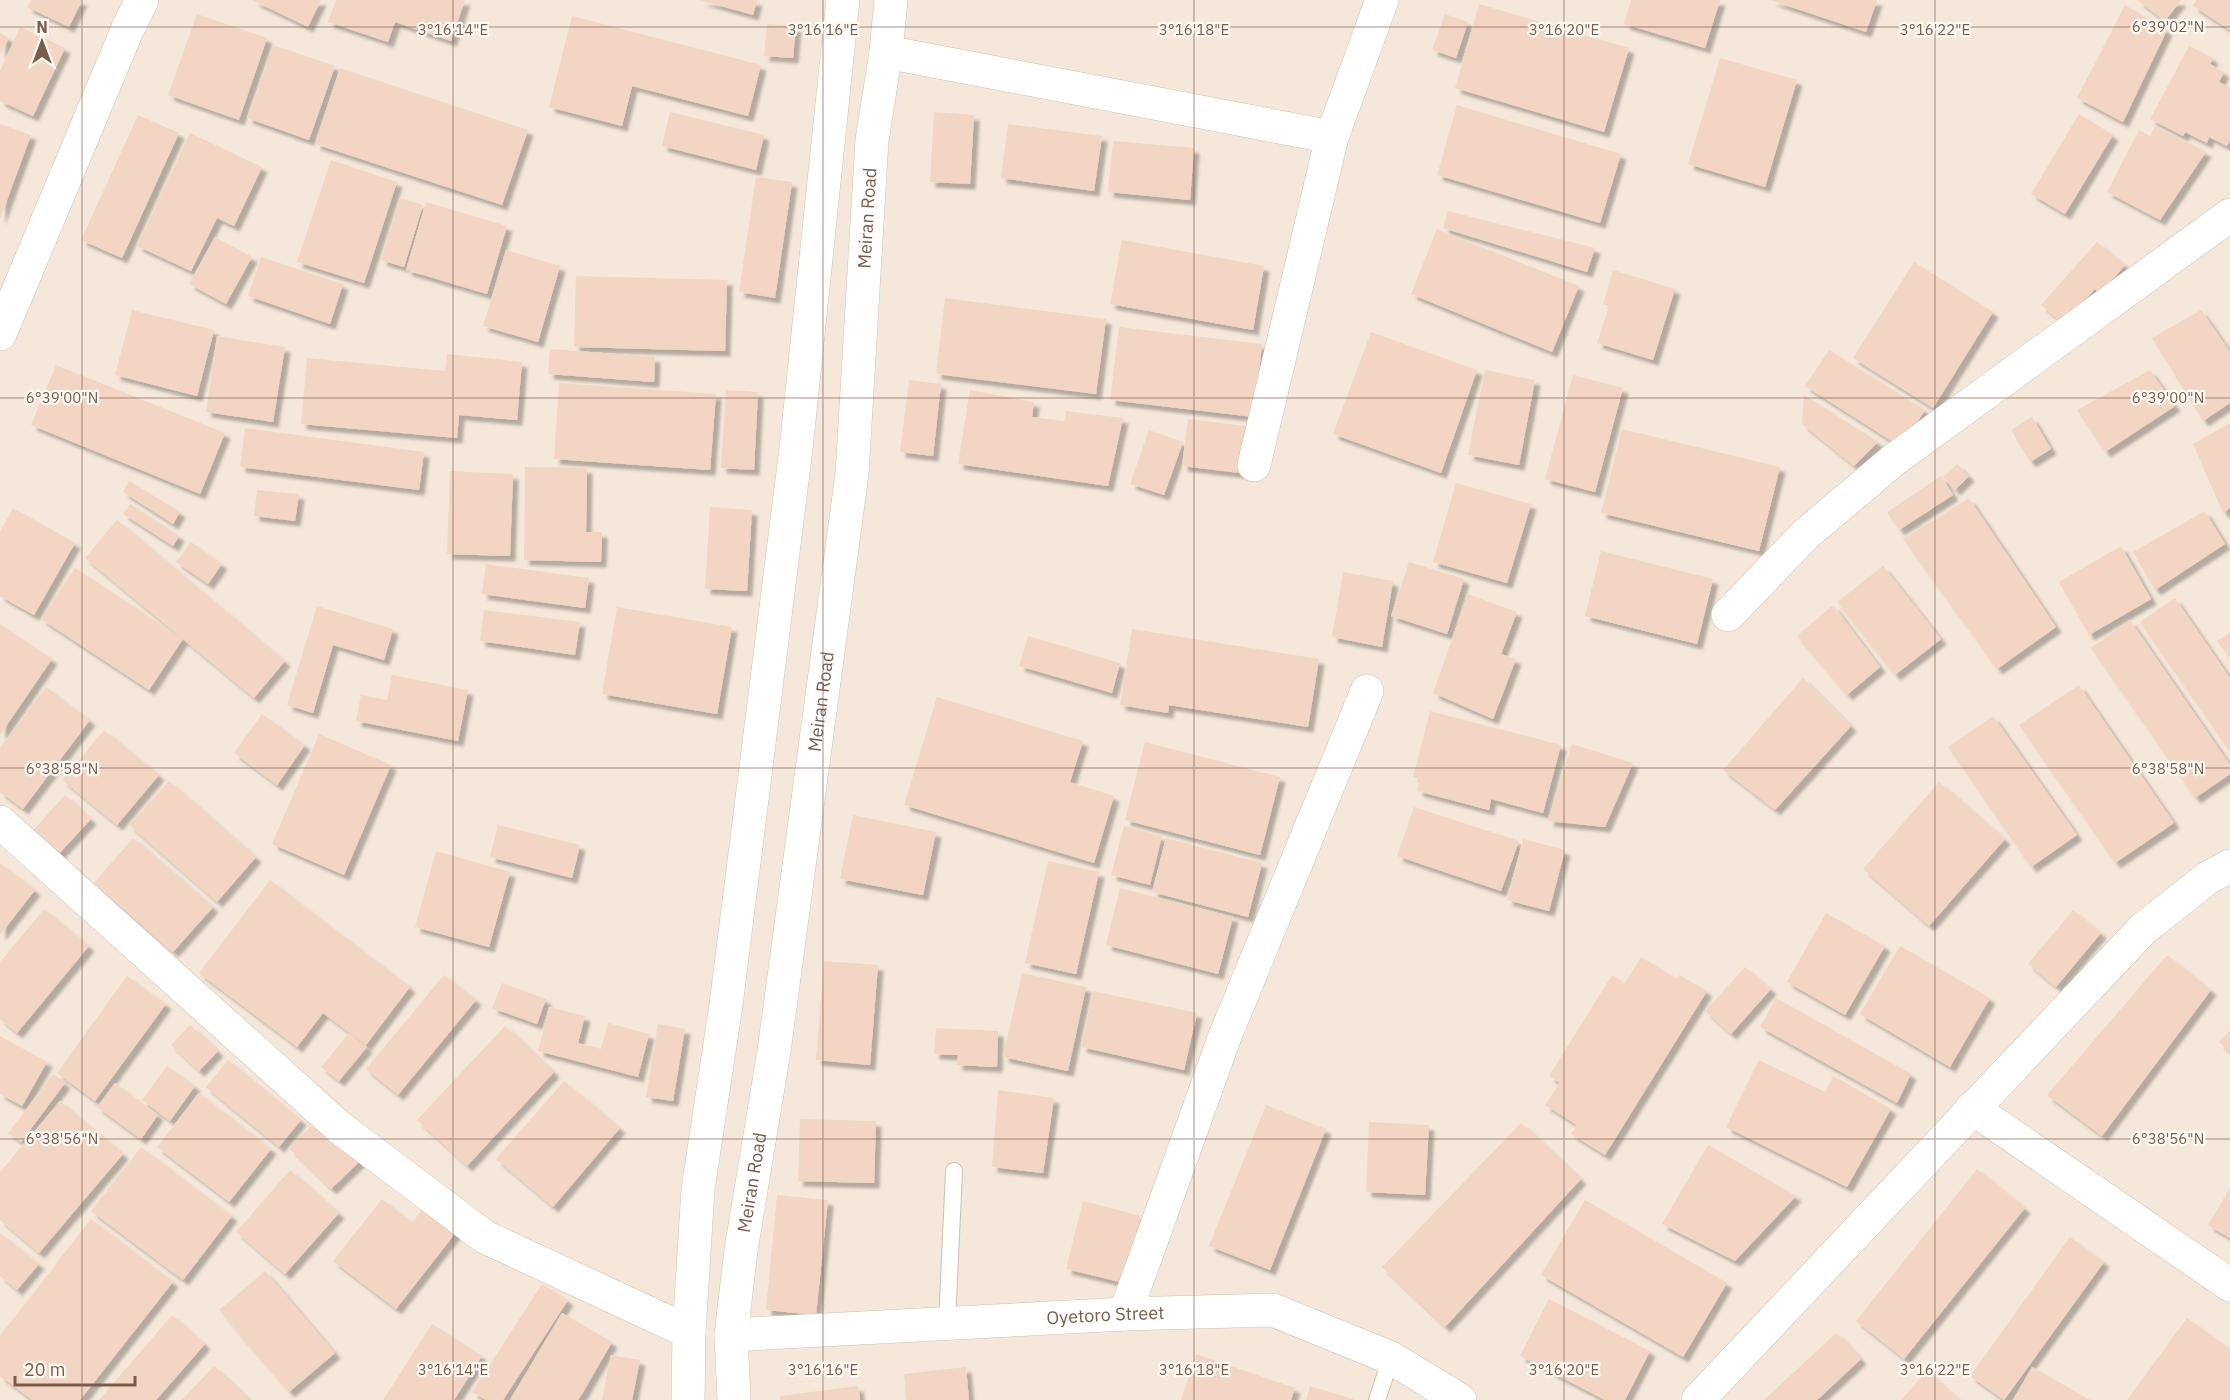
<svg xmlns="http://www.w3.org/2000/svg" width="2230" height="1400" viewBox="0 0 2230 1400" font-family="'IBM Plex Sans',sans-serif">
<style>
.residential{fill:#f5e8da}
.building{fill:#f3d5c3;filter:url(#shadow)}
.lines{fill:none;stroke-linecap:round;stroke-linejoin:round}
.service-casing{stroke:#d1beb0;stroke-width:18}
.minor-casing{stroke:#d1beb0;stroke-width:34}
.secondary-casing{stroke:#d6c0b0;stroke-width:34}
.service{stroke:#fff;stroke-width:16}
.minor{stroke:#fff;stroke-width:33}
.secondary{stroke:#fff;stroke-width:33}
.ticks{fill:none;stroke:#7a5c4d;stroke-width:1.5;stroke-opacity:0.45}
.labels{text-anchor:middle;stroke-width:4.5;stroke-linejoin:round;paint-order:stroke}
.street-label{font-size:18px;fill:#7a5c4d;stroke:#fffaf3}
.ticks-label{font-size:15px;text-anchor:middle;fill:#7a5c4d;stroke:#fffaf3;stroke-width:4.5;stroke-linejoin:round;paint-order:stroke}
</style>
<defs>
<filter id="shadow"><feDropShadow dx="5.5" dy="5.5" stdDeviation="1.5" flood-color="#0004"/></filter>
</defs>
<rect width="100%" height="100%" fill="#fdf6ec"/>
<rect class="residential" x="0" y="0" width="2230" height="1400"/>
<g class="building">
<path d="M31 0H82L69 27 27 7Z"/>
<path d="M252 0H321L308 27Z"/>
<path d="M336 0H465L451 41 395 22 388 42 328 22Z"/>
<path d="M700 0H757L753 15Z"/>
<path d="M1631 0H1720L1705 48 1624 24Z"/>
<path d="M1770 0H1877L1866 32Z"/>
<path d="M2137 0H2181L2165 21Z"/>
<path d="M2196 0H2230V30L2193 6Z"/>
<path d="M1479 4 1629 48 1604 132 1455 88Z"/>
<path d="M2125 5 2167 30 2123 122 2077 98Z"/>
<path d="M197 14 267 38 239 120 168 95Z"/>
<path d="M1445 14 1468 22 1456 58 1432 50Z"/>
<path d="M572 16 761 65 748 116 632 86 622 126 549 107Z"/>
<path d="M767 24 796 26 793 58 764 56Z"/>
<path d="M20 27 65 48 33 116 0 101V71Z"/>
<path d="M0 33 9 38 0 54Z"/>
<path d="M273 45 335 66 309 140 247 118Z"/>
<path d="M2189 46 2213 58 2210 64 2224 72 2219 82 2230 88V140L2227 146 2209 137 2207 143 2185 132 2183 136 2150 119Z"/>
<path d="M1720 58 1797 80 1765 187 1688 164Z"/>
<path d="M340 68 528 130 502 205 315 144Z"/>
<path d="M1457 105 1621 154 1600 223 1437 175Z"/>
<path d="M670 112 764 135 756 170 662 146Z"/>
<path d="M934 112 974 115 970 184 930 182Z"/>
<path d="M2079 114 2113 135 2065 214 2031 194Z"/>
<path d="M138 115 179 133 122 258 81 240Z"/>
<path d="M0 124 31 135 0 219Z"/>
<path d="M1008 124 1102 136 1094 191 1001 178Z"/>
<path d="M2155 126 2206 152 2160 220 2107 192 2139 130 2150 136Z"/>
<path d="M190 133 262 167 234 226 217 218 191 271 137 246Z"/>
<path d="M1113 141 1194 148 1190 200 1108 192Z"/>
<path d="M331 160 397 182 364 283 297 262Z"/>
<path d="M756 177 792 182 775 298 739 292Z"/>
<path d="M400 198 423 205 404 267 381 260Z"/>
<path d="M426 202 507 226 487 294 406 270Z"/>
<path d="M1448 211 1595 248 1587 272 1443 228Z"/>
<path d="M1437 229 1579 286 1552 352 1411 294Z"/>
<path d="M215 237 252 257 226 304 189 284Z"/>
<path d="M1122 240 1264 266 1253 330 1110 304Z"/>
<path d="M2097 242 2125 265 2100 294 2095 289 2063 324 2041 305Z"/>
<path d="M506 250 560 266 538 342 483 326Z"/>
<path d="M261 257 343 284 330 324 248 296Z"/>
<path d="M1914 262 1993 312 1933 408 1853 358Z"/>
<path d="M1613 270 1675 289 1653 360 1597 343 1609 306 1603 304Z"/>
<path d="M576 276 727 280 725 351 574 347Z"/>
<path d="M945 298 1106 319 1096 394 936 374Z"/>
<path d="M132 310 214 330 197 396 115 375Z"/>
<path d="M2201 310 2230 352V403L2203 421 2152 338Z"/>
<path d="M1119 327 1262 344 1254 417 1110 400Z"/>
<path d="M1371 332 1477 370 1441 473 1333 434Z"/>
<path d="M217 336 285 347 273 422 206 412Z"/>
<path d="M550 349 655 357 654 382 548 374Z"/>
<path d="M1829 350 1925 410 1901 447 1805 386Z"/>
<path d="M447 354 522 362 517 420 459 415 457 438 301 424 307 358 445 371Z"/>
<path d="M56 365 225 433 200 494 31 425Z"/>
<path d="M1485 370 1535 380 1519 465 1468 455Z"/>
<path d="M2150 370 2175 406 2105 452 2077 410Z"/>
<path d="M1573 375 1623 388 1595 492 1545 479Z"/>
<path d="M909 380 941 384 933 456 900 452Z"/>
<path d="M559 383 716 394 710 470 554 459Z"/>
<path d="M726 390 758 392 754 470 721 468Z"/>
<path d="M970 390 1034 402 1032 417 1064 421 1066 411 1123 418 1108 486 958 464Z"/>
<path d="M1804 395 1878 442 1854 466 1802 424Z"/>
<path d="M2032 417 2051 449 2030 462 2011 430Z"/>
<path d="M1188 419 1246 426 1240 473 1182 466Z"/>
<path d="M2230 423V508L2223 513 2193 444Z"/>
<path d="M245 428 424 452 419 490 240 467Z"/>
<path d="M1622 429 1780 467 1759 551 1601 513Z"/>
<path d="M1149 430 1183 442 1164 495 1130 484Z"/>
<path d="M1957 464 1969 476 1955 490 1943 477Z"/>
<path d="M525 467 587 468 586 532H602L601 562 524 560Z"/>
<path d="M450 471 513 474 510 556 447 554Z"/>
<path d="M1941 476 1953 495 1899 530 1887 512Z"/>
<path d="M129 481 180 512 173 524 123 492Z"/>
<path d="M1456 483 1531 504 1507 583 1433 562Z"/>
<path d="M257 490 299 494 295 521 254 516Z"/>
<path d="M1969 498 2056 627 1997 669 1903 539Z"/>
<path d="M130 504 179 536 173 546 123 514Z"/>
<path d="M710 507 752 510 747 591 705 589Z"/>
<path d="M13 508 75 543 34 615 0 596V532Z"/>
<path d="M2205 511 2225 544 2155 590 2133 552Z"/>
<path d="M117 520 285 661 254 698 85 558Z"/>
<path d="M191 542 222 564 208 584 176 562Z"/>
<path d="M2121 546 2151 599 2089 635 2059 582Z"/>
<path d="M1601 551 1713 579 1697 644 1585 616Z"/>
<path d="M1409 562 1464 579 1447 634 1391 616Z"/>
<path d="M486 564 589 578 585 608 482 594Z"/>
<path d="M1883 566 1941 639 1895 675 1837 602Z"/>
<path d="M75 568 183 639 149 690 41 619Z"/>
<path d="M1343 572 1393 581 1382 647 1332 637Z"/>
<path d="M1468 594 1517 612 1501 654 1516 659 1493 719 1433 693Z"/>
<path d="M2175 598 2230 678V752L2140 622Z"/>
<path d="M1833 605 1880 667 1847 695 1797 636Z"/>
<path d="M317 606 393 629 384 660 333 645 313 713 287 705Z"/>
<path d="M617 607 732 627 717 714 602 694Z"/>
<path d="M484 610 580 622 575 655 480 641Z"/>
<path d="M2130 620 2230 765V774L2195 798 2091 648Z"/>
<path d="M0 624 52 659 0 735Z"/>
<path d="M1132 629 1319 659 1308 727 1169 705 1168 713 1120 705Z"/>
<path d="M2230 633V658L2217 641Z"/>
<path d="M1028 636 1120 663 1112 693 1019 666Z"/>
<path d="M392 675 468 690 458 741 356 721 361 695 387 700Z"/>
<path d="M1803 678 1851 726 1775 810 1723 770Z"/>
<path d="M2079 685 2174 823 2115 863 2019 725Z"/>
<path d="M46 687 90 720 23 809 0 792V748Z"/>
<path d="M937 697 1083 741 1070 782 1114 796 1094 863 904 805Z"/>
<path d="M1430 711 1561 745 1543 813 1491 799 1489 810 1417 791 1420 779 1413 777Z"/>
<path d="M262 714 305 745 277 785 234 753Z"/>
<path d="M1993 716 2077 835 2031 867 1948 747Z"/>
<path d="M104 730 159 775 117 825 62 780Z"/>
<path d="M319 734 391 765 344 875 272 844Z"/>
<path d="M1145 742 1280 777 1260 855 1125 820Z"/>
<path d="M1572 744 1633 763 1605 827 1548 821Z"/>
<path d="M169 781 256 857 217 902 129 825Z"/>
<path d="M1939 782 2005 839 1929 926 1863 869Z"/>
<path d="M65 795 91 819 55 858 29 835Z"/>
<path d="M1414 807 1519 841 1501 891 1397 856Z"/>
<path d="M853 815 936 832 923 895 840 879Z"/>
<path d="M498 825 580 845 572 878 490 857Z"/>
<path d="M1124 826 1162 836 1150 885 1111 875Z"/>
<path d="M133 838 213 907 173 952 94 883Z"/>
<path d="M1166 838 1262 863 1248 917 1152 892Z"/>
<path d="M1523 839 1565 850 1549 911 1507 900Z"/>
<path d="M436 851 510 872 489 947 415 927Z"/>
<path d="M1048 861 1099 872 1076 974 1025 963Z"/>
<path d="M0 863 35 890 0 935Z"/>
<path d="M270 880 410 987 366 1045 323 1013 297 1047 199 973Z"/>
<path d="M1120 888 1233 917 1218 974 1106 945Z"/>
<path d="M44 909 89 946 17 1033 0 1019V962Z"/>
<path d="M2073 910 2101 933 2056 987 2028 964Z"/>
<path d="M1826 913 1885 946 1845 1015 1787 982Z"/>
<path d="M1900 946 1990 998 1950 1067 1860 1014Z"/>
<path d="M2167 955 2211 990 2102 1136 2047 1095Z"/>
<path d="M1641 957 1677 979 1679 975 1707 991 1605 1155 1571 1134 1577 1125 1545 1105 1560 1083 1549 1076 1612 975 1625 983Z"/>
<path d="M824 961 878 965 870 1065 816 1060Z"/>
<path d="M1745 967 1771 989 1731 1034 1705 1011Z"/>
<path d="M1022 973 1086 987 1068 1071 1003 1057Z"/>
<path d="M444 975 476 1000 398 1095 366 1069Z"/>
<path d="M127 976 166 1004 95 1101 57 1073Z"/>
<path d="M502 983 546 999 537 1024 492 1008Z"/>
<path d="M1093 991 1197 1013 1184 1070 1081 1047Z"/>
<path d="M1776 998 1911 1074 1897 1103 1760 1027Z"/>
<path d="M549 1007 585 1016 578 1043 601 1049 608 1023 649 1034 638 1077 538 1051Z"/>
<path d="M658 1024 685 1029 673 1101 646 1097Z"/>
<path d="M190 1025 218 1051 199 1071 171 1045Z"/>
<path d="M505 1026 554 1072 467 1166 417 1120Z"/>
<path d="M936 1028 998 1031 997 1067 957 1065 958 1055 934 1054Z"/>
<path d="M2230 1030V1052L2219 1042Z"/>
<path d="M349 1033 367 1047 339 1081 321 1067Z"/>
<path d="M0 1036 47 1062 22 1106 0 1094Z"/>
<path d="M228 1060 301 1120 279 1147 206 1087Z"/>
<path d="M1759 1060 1825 1092 1833 1076 1891 1109 1847 1187 1726 1127Z"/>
<path d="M167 1066 195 1086 170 1121 142 1100Z"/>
<path d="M53 1074 65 1083 21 1142 8 1133Z"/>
<path d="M564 1081 620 1128 553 1207 496 1159Z"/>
<path d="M115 1083 158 1115 141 1139 97 1107Z"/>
<path d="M998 1090 1054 1098 1043 1173 992 1167Z"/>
<path d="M199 1093 271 1149 229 1202 157 1147Z"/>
<path d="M60 1101 123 1154 39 1253 0 1220V1172Z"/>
<path d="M1266 1105 1326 1129 1270 1270 1209 1246Z"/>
<path d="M318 1119 360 1161 331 1189 289 1148Z"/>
<path d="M800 1119 876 1121 874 1183 798 1181Z"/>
<path d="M1369 1122 1429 1125 1425 1195 1366 1192Z"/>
<path d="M1521 1123 1581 1179 1445 1327 1382 1267Z"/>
<path d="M1708 1145 1796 1196 1735 1261 1662 1224Z"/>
<path d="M141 1147 232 1216 183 1280 91 1211Z"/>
<path d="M1977 1169 2025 1208 1904 1359 1856 1321Z"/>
<path d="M290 1170 339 1213 285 1274 236 1232Z"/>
<path d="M2230 1188V1238L2208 1225Z"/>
<path d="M777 1195 828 1200 816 1315 766 1310Z"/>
<path d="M382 1199 412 1223 424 1207 457 1231 396 1309 333 1261Z"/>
<path d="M1585 1200 1727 1283 1683 1357 1541 1275Z"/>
<path d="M1083 1201 1141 1216 1124 1283 1066 1269Z"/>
<path d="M91 1219 173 1282 80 1400H32L0 1376V1336Z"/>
<path d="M0 1233 39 1264 17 1290 0 1276Z"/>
<path d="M2070 1237 2104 1262 2004 1400 1970 1376Z"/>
<path d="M265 1271 335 1353 289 1392 219 1310Z"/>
<path d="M542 1284 568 1300 503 1400H486L472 1392Z"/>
<path d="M1549 1299 1650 1351 1625 1400H1605L1520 1356Z"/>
<path d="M562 1313 612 1342 582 1394 578 1400H510Z"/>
<path d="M172 1315 205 1344 156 1400H99Z"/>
<path d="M2187 1318 2230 1349V1400H2127Z"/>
<path d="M432 1324 482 1356 454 1400H383Z"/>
<path d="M1836 1333 1861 1359 1817 1400H1764Z"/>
<path d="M1196 1354 1295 1388 1291 1400H1181Z"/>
<path d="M611 1355 640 1360 632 1400H602Z"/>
<path d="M214 1366 250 1400H182Z"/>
<path d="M966 1367 969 1400H906L904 1374Z"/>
<path d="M2032 1367 2090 1400H2013Z"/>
<path d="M1927 1371 1959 1400H1901Z"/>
<path d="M858 1386 860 1400H780V1396Z"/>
<path d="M1310 1386 1353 1399V1400H1306Z"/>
</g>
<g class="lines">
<g class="service-casing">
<g id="service">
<path d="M947 1323 954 1171"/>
<path d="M1377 1400 1391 1358"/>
</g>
</g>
<g class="minor-casing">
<g id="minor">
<path d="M886 52 1332 137"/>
<path d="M0 334 128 28 142 0"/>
<path d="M1254 465 1332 137 1382 0"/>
<path d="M1728 615 1806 534 1895 459 2230 215"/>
<path d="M0 822 339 1127 485 1237 689 1332"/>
<path d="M1972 1108 2230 1285"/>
<path d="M1125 1314 1225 1036 1367 691"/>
<path id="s1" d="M731 1335 1125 1314 1273 1310 1391 1358 1460 1400"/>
<path d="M1698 1400 2143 929 2209 877 2230 866"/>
</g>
</g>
<g class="secondary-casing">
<g id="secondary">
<path d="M688 1400 689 1332 698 1189 726 1005 796 449 843 0"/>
<path id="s2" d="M734 1400 731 1335 741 1250 774 1051 852 474 872 140 886 52 891 0"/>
</g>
</g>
<use href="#service" class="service"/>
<use href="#minor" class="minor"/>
<use href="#secondary" class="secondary"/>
</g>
<path class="ticks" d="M82 0V1400M453 0V1400M823 0V1400M1194 0V1400M1564 0V1400M1935 0V1400M0 27H2230M0 398H2230M0 768H2230M0 1139H2230"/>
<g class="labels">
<g class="street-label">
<text dy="6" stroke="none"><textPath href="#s2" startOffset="1191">Meiran Road</textPath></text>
<text dy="6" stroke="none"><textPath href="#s2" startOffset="705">Meiran Road</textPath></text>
<text dy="6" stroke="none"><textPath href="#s2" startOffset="219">Meiran Road</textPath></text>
<text dy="6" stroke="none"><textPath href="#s1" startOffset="375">Oyetoro Street</textPath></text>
</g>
</g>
<g class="ticks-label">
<text x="2168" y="32">6°39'02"N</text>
<text x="453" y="35">3°16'14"E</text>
<text x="823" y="35">3°16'16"E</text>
<text x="1194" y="35">3°16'18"E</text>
<text x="1564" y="35">3°16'20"E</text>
<text x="1935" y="35">3°16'22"E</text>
<text x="62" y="403">6°39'00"N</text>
<text x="2168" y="403">6°39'00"N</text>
<text x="62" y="774">6°38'58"N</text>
<text x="2168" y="774">6°38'58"N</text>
<text x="62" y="1144">6°38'56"N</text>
<text x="2168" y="1144">6°38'56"N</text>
<text x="453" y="1375">3°16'14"E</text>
<text x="823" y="1375">3°16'16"E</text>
<text x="1194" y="1375">3°16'18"E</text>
<text x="1564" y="1375">3°16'20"E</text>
<text x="1935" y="1375">3°16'22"E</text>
</g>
<g transform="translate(42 42)" stroke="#fffaf3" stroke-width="4.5" paint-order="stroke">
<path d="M0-4.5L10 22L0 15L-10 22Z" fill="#7a5c4d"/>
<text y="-9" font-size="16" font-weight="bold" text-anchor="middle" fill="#7a5c4d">N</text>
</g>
<path d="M15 1376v9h120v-9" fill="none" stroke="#7a5c4d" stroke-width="3"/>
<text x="24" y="1376" font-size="18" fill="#7a5c4d" stroke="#fffaf3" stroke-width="4.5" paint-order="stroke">20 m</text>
</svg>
